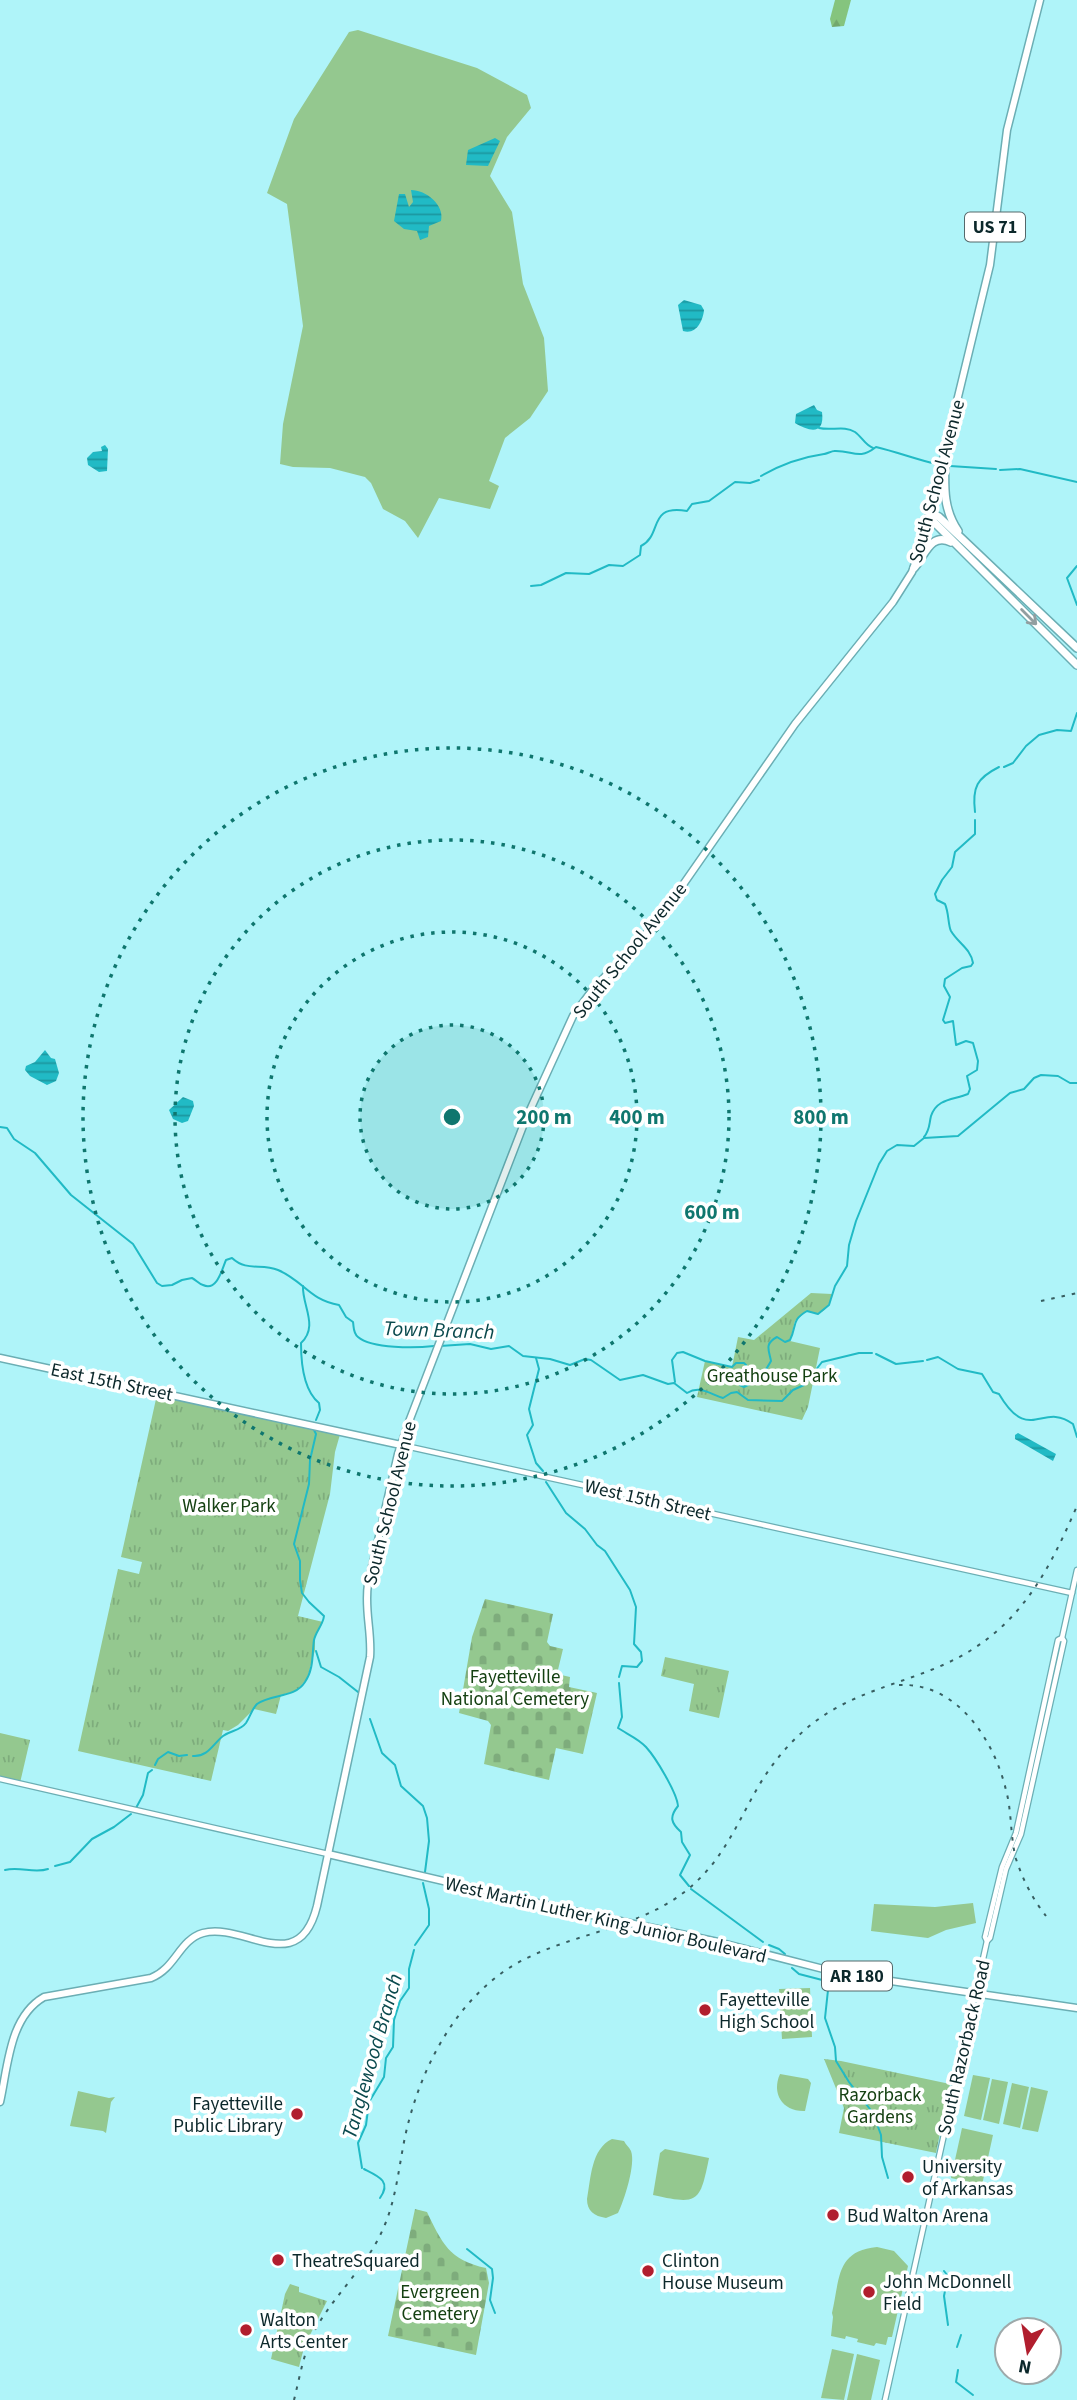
<svg xmlns="http://www.w3.org/2000/svg" width="1077" height="2400" viewBox="0 0 1077 2400" font-family="'Source Sans 3',sans-serif">
<style>
.green{fill:#94c88f}
.forest{fill:url(#forest-firs)}
.cemetery{fill:url(#cemetery-stones)}
.park{fill:url(#park-tufts)}
.water{fill:url(#water-rules)}
.lines{fill:none;stroke-linecap:round;stroke-linejoin:round}
.stream{stroke:#21bac5;stroke-width:2}
.secondary-casing{stroke:#6baeb4;stroke-width:7}
.primary-casing{stroke:#6baeb4;stroke-width:9}
.motorway-casing{stroke:#6baeb4;stroke-width:10}
.secondary{stroke:#fff;stroke-width:4.5}
.primary{stroke:#fff;stroke-width:6}
.motorway{stroke:#fff;stroke-width:7}
.rail{stroke:#375e61;stroke-width:2;stroke-dasharray:3.5 7;stroke-linecap:butt}
.oneway{stroke:#929ea0}
.ring{fill:none;stroke:#0f766e;stroke-width:3.5;stroke-dasharray:3.5 7}
.poi-dot{fill:#b11e2e;stroke:#fff;stroke-width:2.5}
.labels{text-anchor:middle;stroke-width:7;stroke-linejoin:round;paint-order:stroke}
.shield{fill:#fff;stroke:#55686b;stroke-width:2}
.shield-label{font-size:18px;font-weight:bold;fill:#0c282b}
.street-label{font-size:19px;fill:#0c282b;stroke:#fff}
.park-label{font-size:19px;fill:#154112;stroke:#fff}
.poi-label{font-size:19px;fill:#0c282b;stroke:#fff;text-anchor:start}
.water-label{font-size:21px;font-style:italic;fill:#0a494d;stroke:#fff}
.centre{fill:#0f766e;stroke:#fff;stroke-width:3.5}
.ring-label{font-size:21px;text-anchor:middle;font-weight:bold;fill:#0f766e;stroke:#fff;stroke-width:7;stroke-linejoin:round;paint-order:stroke}
</style>
<defs>
<pattern id="forest-firs" width="22" height="20" patternUnits="userSpaceOnUse" patternTransform="scale(1.75)"><rect width="22" height="20" fill="#85c47e"/><path d="M5 1l3.5 6h-7zM16 11l3.5 6h-7z" fill="#72a86d"/></pattern>
<pattern id="cemetery-stones" width="16" height="16" patternUnits="userSpaceOnUse" patternTransform="scale(1.75)"><rect width="16" height="16" fill="#94c88f"/><path d="M2 7V4a2 2 0 0 1 4 0v3zM10 15v-3a2 2 0 0 1 4 0v3z" fill="#7eac7c"/></pattern>
<pattern id="park-tufts" width="24" height="20" patternUnits="userSpaceOnUse" patternTransform="scale(1.75)"><rect width="24" height="20" fill="#94c88f"/><path d="M3 7l-1-3M5 7V3M7 7l1-3M15 17l-1-3M17 17v-4M19 17l1-3" fill="none" stroke="#7eac7c"/></pattern>
<pattern id="water-rules" width="6" height="5" patternUnits="userSpaceOnUse" patternTransform="scale(1.75)"><rect width="6" height="5" fill="#21bac5"/><path d="M0 2.5h6" fill="none" stroke="#1b97a0"/></pattern>
</defs>
<rect width="100%" height="100%" fill="#aff4f9"/>
<g class="green">
<path d="M358 30 477 68 527 95 531 108 507 137 490 176 512 212 523 284 544 338 548 391 530 418 505 438 489 481 499 486 490 509 439 498 418 538 405 521 383 509 371 483 365 477 330 468 293 467 280 464 283 424 303 326 287 204 267 193 294 119 349 32Z"/>
<path d="M973 1903 976 1923 946 1930 928 1938 871 1931 874 1904 935 1907Z"/>
<path d="M810 1988 812 2037 782 2039 779 1989Z"/>
<path d="M780 2074 808 2079 811 2083 805 2111C783 2112 771 2094 780 2074Z"/>
<path d="M973 2075 990 2078 981 2120 964 2116Z"/>
<path d="M992 2079 1008 2082 999 2124 983 2120Z"/>
<path d="M1012 2083 1029 2087 1020 2128 1003 2124Z"/>
<path d="M1031 2087 1048 2091 1038 2132 1022 2129Z"/>
<path d="M78 2091 109 2098 115 2097 111 2102 106 2133 103 2131 70 2126Z"/>
<path d="M962 2128 993 2135 982 2185 951 2178Z"/>
<path d="M612 2139 624 2141C626 2145 629 2147 631 2151 636 2164 624 2201 618 2213L606 2218C594 2216 587 2211 587 2199 591 2178 591 2149 612 2139Z"/>
<path d="M665 2149 709 2158C700 2203 698 2205 653 2195L660 2153Z"/>
<path d="M877 2247 894 2251 908 2266 892 2337H888L886 2345 876 2343 874 2346 857 2342 858 2339 846 2336 845 2339 831 2336 833 2317 832 2313C840 2278 836 2251 877 2247Z"/>
<path d="M832 2349 854 2354 844 2400 821 2398Z"/>
<path d="M857 2354 880 2360 871 2400H847Z"/>
</g>
<path class="forest" d="M835 0H851L844 26 832 27 830 19Z"/>
<g class="cemetery">
<path d="M485 1599 553 1614 547 1642 550 1646 563 1649 557 1674 570 1677 569 1687 597 1693 583 1754 556 1748 549 1780 484 1764 491 1725 488 1721 459 1713 472 1637Z"/>
<path d="M415 2209 427 2212C442 2243 449 2260 486 2268L489 2283 476 2355 388 2336Z"/>
</g>
<g class="park">
<path d="M811 1293 832 1294C829 1309 822 1317 807 1311L795 1321 790 1341 820 1348 808 1407 802 1420 697 1397 705 1361 732 1367 738 1337 754 1340Z"/>
<path d="M158 1390 341 1431 335 1452 330 1494 298 1616 323 1622 315 1637V1650L307 1679 296 1691 281 1695 276 1714 254 1709 238 1725 228 1731 223 1730 211 1781 78 1751 118 1569 139 1574 142 1562 121 1557Z"/>
<path d="M665 1657 729 1671 719 1718 689 1711 694 1684 661 1676Z"/>
<path d="M0 1733 30 1740 20 1783 0 1779Z"/>
<path d="M824 2059 841 2061 950 2084 936 2153 839 2133 844 2108Z"/>
<path d="M290 2284 299 2287V2292L327 2301 304 2347 299 2367 271 2359 285 2294Z"/>
</g>
<g class="water">
<path d="M495 138 500 141 488 166 466 165 468 150Z"/>
<path d="M411 190C426 190 445 205 441 221L429 226 428 237 420 240 417 231 404 229 394 221 399 194H405L409 207 413 202Z"/>
<path d="M684 300 701 305 704 310C703 321 696 335 683 331L678 305Z"/>
<path d="M814 405 817 410 822 412C825 435 810 432 795 423L796 414Z"/>
<path d="M105 445 108 449 107 471 99 472 88 465 87 458 93 452 102 451 101 447Z"/>
<path d="M45 1050 51 1058 55 1059 59 1073 56 1081 47 1085 30 1076 25 1070 26 1066 35 1062Z"/>
<path d="M183 1097 193 1101 194 1106 188 1121 182 1123 173 1119 169 1110Z"/>
<path d="M1018 1433 1056 1454 1053 1461 1015 1439V1435Z"/>
</g>
<g class="lines">
<g class="stream">
<path d="M819 428C832 431 844 425 855 432 862 437 865 445 873 448"/>
<path d="M950 466 996 469"/>
<path d="M1000 470 1020 469 1077 482"/>
<path d="M761 476C780 465 803 457 824 454 826 454 832 451 834 451 853 450 858 461 876 447 897 452 915 459 936 464"/>
<path d="M1077 566 1067 578 1077 605"/>
<path d="M531 586 541 585 566 573 589 574 609 565 623 566 640 555 641 546C663 535 647 504 687 511L692 504 709 501 735 482 750 483 759 480"/>
<path d="M1004 767 1013 763 1026 746 1039 735 1057 730 1071 731 1077 713"/>
<path d="M975 812C972 787 977 778 999 767"/>
<path d="M0 1127 7 1128 14 1139 35 1153 71 1195 133 1244 157 1283 162 1286 172 1285 182 1280 192 1278C196 1280 199 1284 203 1285 217 1292 222 1269 226 1260L232 1258C247 1272 261 1263 278 1270 304 1281 309 1300 339 1305L346 1317 353 1322C354 1328 353 1333 358 1337 372 1349 416 1348 434 1346"/>
<path d="M924 1137C930 1130 929 1124 931 1116 937 1098 954 1100 968 1094L970 1089 967 1076 977 1070 978 1061 973 1043 966 1041 956 1045 953 1021 945 1023 943 1020 950 997 944 986 945 979 962 968 971 966 973 963C971 949 958 943 951 931 948 925 949 913 945 904L937 900 935 894 942 880 952 867 955 852 975 834V820"/>
<path d="M303 1286C302 1306 319 1326 301 1343 301 1363 303 1390 319 1403L320 1410 316 1420"/>
<path d="M440 1346 470 1344 491 1349 509 1346 523 1356 550 1359 570 1365 585 1359 591 1360 620 1380 643 1375 668 1384 674 1383 687 1393C700 1385 710 1394 723 1398L731 1393 737 1392 748 1400 782 1401 793 1390 804 1385 822 1362 859 1353H872"/>
<path d="M876 1354 896 1364 923 1361"/>
<path d="M536 1358 539 1369 529 1409 533 1425 527 1435 536 1463 543 1471"/>
<path d="M927 1360 938 1357 958 1369 982 1374 993 1392 999 1394C1029 1445 1042 1401 1073 1424L1077 1437"/>
<path d="M675 1382 672 1360 677 1353 683 1352 705 1361 732 1367 736 1363H744L746 1365 740 1385 744 1387C758 1381 764 1374 771 1361 769 1350 764 1344 777 1337L785 1342 790 1340C797 1326 791 1320 807 1311L818 1314 829 1305 835 1286 847 1266 849 1245 856 1221 879 1164 887 1151 897 1145 914 1146 924 1138 958 1136 1010 1093 1024 1089 1034 1078 1041 1075 1058 1076 1070 1083H1077"/>
<path d="M546 1482 566 1513 585 1529 597 1545 605 1551 630 1590 636 1607 634 1644 641 1652 642 1661 637 1667 622 1666 619 1677"/>
<path d="M316 1651 321 1667 339 1677 358 1692"/>
<path d="M619 1683 622 1717 618 1728C627 1734 639 1739 646 1747 656 1758 677 1793 678 1806 669 1817 671 1823 681 1832L682 1842 690 1855 680 1875 689 1886"/>
<path d="M370 1719 382 1753 395 1765 401 1786 423 1806 427 1818 429 1841 425 1872"/>
<path d="M193 1756C208 1757 213 1744 223 1736 231 1730 240 1731 246 1723 250 1717 252 1709 257 1704 272 1693 294 1699 305 1682 314 1669 312 1654 314 1640 316 1631 323 1625 324 1616L309 1602 302 1593 300 1580V1561L294 1544 309 1484 310 1460 316 1434 314 1430"/>
<path d="M155 1765 158 1759 168 1752 179 1756 187 1755"/>
<path d="M136 1808 143 1795 148 1773 152 1770"/>
<path d="M55 1866 70 1862 92 1839 114 1827 131 1814"/>
<path d="M5 1870C20 1866 34 1874 48 1869"/>
<path d="M691 1889 763 1942"/>
<path d="M415 1945 429 1925V1909L423 1883"/>
<path d="M769 1945 779 1949 785 1954"/>
<path d="M792 1968 799 1974 826 1981 828 1990 825 2018 835 2047 836 2061 849 2082 873 2113 881 2135 882 2157 888 2178"/>
<path d="M362 2168 358 2143 366 2125 369 2102 384 2077 386 2058 393 2047 394 2020 400 2001 409 1988V1969L414 1950"/>
<path d="M364 2169C378 2176 392 2181 380 2198"/>
<path d="M467 2249 492 2269 493 2278 490 2300 495 2313"/>
<path d="M944 2271 948 2276 944 2296 948 2325"/>
<path d="M957 2347 961 2335"/>
<path d="M958 2370 956 2382 973 2395"/>
</g>
<g class="secondary-casing">
<g id="secondary">
<path d="M401 1445 1072 1593"/>
<path d="M0 1779 328 1854"/>
<path d="M987 1941 985 1937 1002 1867 1016 1833 1058 1640 1062 1638"/>
<path d="M885 2400 987 1941 990 1938 1006 1869 1021 1834 1064 1641 1062 1638 1077 1570"/>
</g>
</g>
<g class="primary-casing">
<g id="primary">
<path d="M0 1358 401 1445"/>
<path d="M328 1854 550 1906 718 1942 843 1974 1077 2008"/>
<path d="M0 2102C8 2067 9 2017 44 1997L151 1978C176 1968 179 1940 203 1933 244 1922 299 1979 317 1906L370 1657C372 1632 364 1609 368 1584L398 1454 410 1419 525 1121 573 1016 594 988 657 922 795 724 893 602 912 572 924 537 990 265 1007 130 1040 0"/>
</g>
</g>
<g class="motorway-casing">
<g id="motorway">
<path d="M945 453C945 481 941 506 958 531"/>
<path d="M929 517 1077 665"/>
<path d="M929 517 935 515 939 517 1077 648"/>
<path d="M914 568C925 555 931 532 951 542"/>
</g>
</g>
<use href="#secondary" class="secondary"/>
<use href="#primary" class="primary"/>
<use href="#motorway" class="motorway"/>
<g class="rail">
<path d="M1041 1301 1077 1293"/>
<path d="M899 1685C957 1682 994 1740 1006 1790 1012 1812 1010 1836 1016 1859 1023 1880 1032 1898 1046 1916"/>
<path d="M294 2400C300 2376 304 2350 316 2328 336 2293 367 2266 383 2229 398 2196 399 2159 408 2124 423 2066 453 2008 503 1972 562 1931 643 1933 696 1882 725 1855 739 1820 758 1787 775 1758 798 1732 826 1714 859 1693 896 1684 931 1670 1013 1638 1044 1582 1077 1506"/>
</g>
</g>
<defs><path id="oneway-shaft" d="M-6 0H5M1.5-3L5.5 0L1.5 3" fill="none" stroke-width="1.6" stroke-linecap="round" stroke-linejoin="round" transform="scale(1.75)"/></defs>
<use class="oneway" href="#oneway-shaft" transform="translate(1029 617) rotate(45)"/>
<circle cx="452" cy="1117" r="92" fill="#0f766e" fill-opacity=".12"/>
<g class="ring">
<circle cx="452" cy="1117" r="92"/>
<circle cx="452" cy="1117" r="185"/>
<circle cx="452" cy="1117" r="277"/>
<circle cx="452" cy="1117" r="369"/>
</g>
<g class="poi-dot">
<circle cx="705" cy="2010" r="7"/>
<circle cx="297" cy="2114" r="7"/>
<circle cx="908" cy="2177" r="7"/>
<circle cx="833" cy="2215" r="7"/>
<circle cx="278" cy="2260" r="7"/>
<circle cx="648" cy="2271" r="7"/>
<circle cx="869" cy="2292" r="7"/>
<circle cx="246" cy="2330" r="7"/>
</g>
<g class="labels">
<g class="shield">
<rect x="965" y="212.5" width="60" height="29" rx="5"/>
<rect x="822" y="1961.5" width="70" height="29" rx="5"/>
</g>
<g class="shield-label">
<text x="995" y="233">US 71</text>
<text x="857" y="1982">AR 180</text>
</g>
<g class="street-label">
<text transform="translate(936 481) rotate(-75)" y="7">South School Avenue</text>
<text transform="translate(629 950) rotate(-51)" y="7">South School Avenue</text>
<text transform="translate(112 1381) rotate(12)" y="7">East 15th Street</text>
<text transform="translate(648 1499) rotate(13)" y="7">West 15th Street</text>
<text transform="translate(389 1503) rotate(-76)" y="7">South School Avenue</text>
<text transform="translate(606 1919) rotate(13)" y="7">West Martin Luther King Junior Boulevard</text>
<text transform="translate(963 2047) rotate(-77)" y="7">South Razorback Road</text>
</g>
<g class="park-label">
<text x="772" y="1382">Greathouse Park</text>
<text x="229" y="1512">Walker Park</text>
<text x="515" y="1683">Fayetteville<tspan x="515" dy="22">National Cemetery</tspan></text>
<text x="880" y="2101">Razorback<tspan x="880" dy="22">Gardens</tspan></text>
<text x="440" y="2298">Evergreen<tspan x="440" dy="22">Cemetery</tspan></text>
</g>
<g class="poi-label">
<text x="719" y="2006">Fayetteville<tspan x="719" dy="22">High School</tspan></text>
<text x="283" y="2110" text-anchor="end">Fayetteville<tspan x="283" dy="22">Public Library</tspan></text>
<text x="922" y="2173">University<tspan x="922" dy="22">of Arkansas</tspan></text>
<text x="847" y="2222">Bud Walton Arena</text>
<text x="292" y="2267">TheatreSquared</text>
<text x="662" y="2267">Clinton<tspan x="662" dy="22">House Museum</tspan></text>
<text x="883" y="2288">John McDonnell<tspan x="883" dy="22">Field</tspan></text>
<text x="260" y="2326">Walton<tspan x="260" dy="22">Arts Center</tspan></text>
</g>
<g class="water-label">
<text transform="translate(439 1330) rotate(2)" y="7">Town Branch</text>
<text transform="translate(372 2056) rotate(-74)" y="7">Tanglewood Branch</text>
</g>
</g>
<circle cx="452" cy="1117" r="10" class="centre"/>
<g class="ring-label">
<text x="544" y="1124">200 m</text>
<text x="637" y="1124">400 m</text>
<text x="821" y="1124">800 m</text>
<text x="712" y="1219">600 m</text>
</g>
<g transform="translate(1028 2351) rotate(191)"><circle r="33" fill="#ffffff" stroke="#9ea9aa" stroke-width="2"/>
<path d="M0-5L12 26L0 18L-12 26Z" fill="#b11e2e"/>
<text y="-10" font-size="19" font-weight="bold" text-anchor="middle" fill="#0c282b">N</text>
</g>
</svg>
